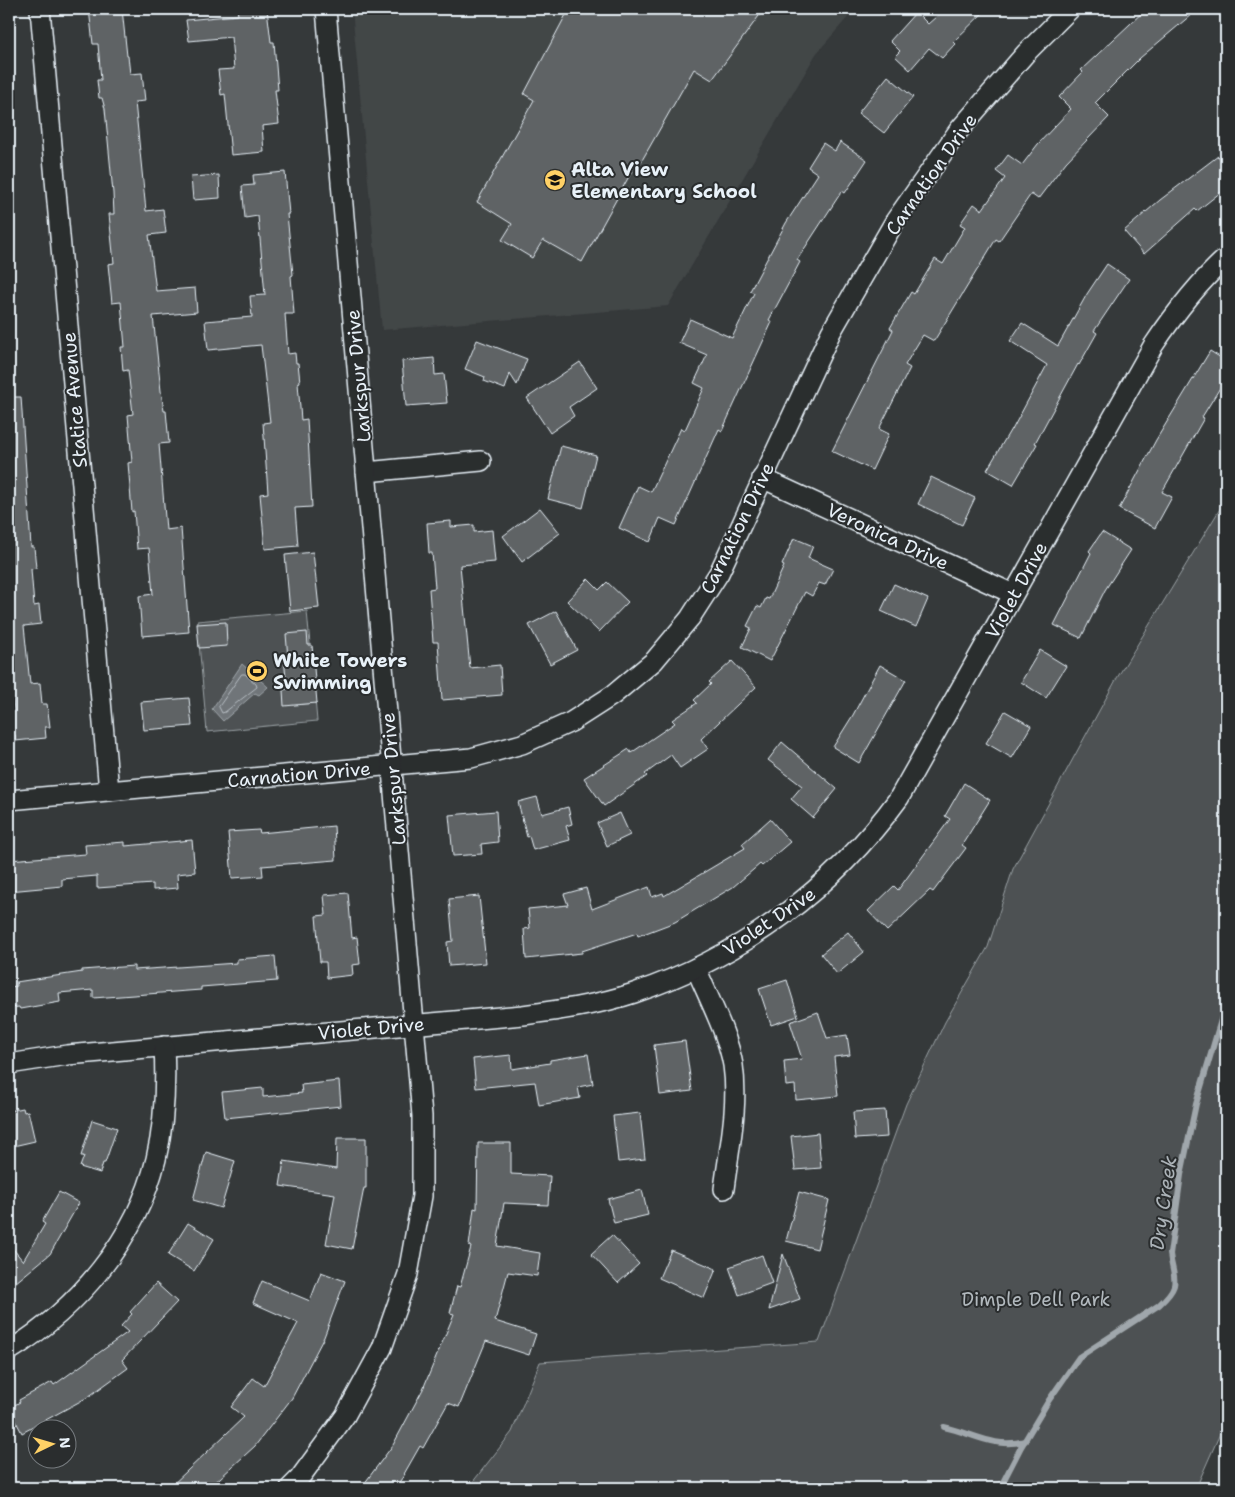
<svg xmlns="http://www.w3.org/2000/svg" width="1235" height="1497" viewBox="0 0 1235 1497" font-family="'Shantell Sans',sans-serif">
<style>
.built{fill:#424647}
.green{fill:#4d5152;stroke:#9aa1a5}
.water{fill:#707579;stroke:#a0a7ac}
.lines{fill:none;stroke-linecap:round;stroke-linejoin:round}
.shore{stroke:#b8bfc5;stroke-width:1}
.stream{stroke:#a0a7ac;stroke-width:6}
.building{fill:#5f6365;stroke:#e8f1f8}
.minor-casing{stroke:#e8f1f8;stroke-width:22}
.minor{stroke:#2a2d2e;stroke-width:19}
.labels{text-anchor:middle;stroke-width:4;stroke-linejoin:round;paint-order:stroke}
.poi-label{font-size:19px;font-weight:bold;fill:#e8f1f8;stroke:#2a2d2e;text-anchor:start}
.street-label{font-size:19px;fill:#e8f1f8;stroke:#2a2d2e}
.park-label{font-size:19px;fill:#b2b9be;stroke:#2a2d2e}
.water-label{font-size:20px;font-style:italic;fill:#acb3b8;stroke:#2a2d2e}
</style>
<rect width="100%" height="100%" fill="#35393a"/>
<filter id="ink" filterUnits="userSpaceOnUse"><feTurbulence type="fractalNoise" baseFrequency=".02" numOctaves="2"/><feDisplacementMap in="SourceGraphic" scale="10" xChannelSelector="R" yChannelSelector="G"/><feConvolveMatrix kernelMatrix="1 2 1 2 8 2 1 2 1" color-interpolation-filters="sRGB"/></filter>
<g filter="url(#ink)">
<path class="built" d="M352 9H855L816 54 668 306 382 330Z"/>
<g class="green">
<path d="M1226 499V1420L1196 1488H468L512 1432 540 1362 819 1342 906 1104 945 1022 988 947 1013 869 1117 678Z"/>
<path d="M307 611 317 721 207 732 197 621Z"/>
</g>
<path class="water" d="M242 664 268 687 259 695 255 693 223 721 212 709Z"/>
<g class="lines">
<path class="shore" d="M242 674H245L256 684 257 687 225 712 222 713 219 707Z"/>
<g class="stream">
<path d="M944 1427C973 1433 993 1449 1025 1441"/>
<path d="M996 1488 1003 1482 1021 1447 1049 1400 1079 1357 1159 1305C1183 1283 1173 1280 1170 1254L1181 1175 1196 1104 1226 1003"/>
</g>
</g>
<g class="building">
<path d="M89 9H122L127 56H128L130 74 142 73 145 101 135 102 146 211 163 209 166 233 149 235 156 291 195 288 197 312 153 316 161 391 164 411H166L169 443 159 444 166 530 181 528 189 632 142 636 139 596 153 594 149 548 137 549 134 511 132 512 128 463 132 462 128 415 133 414 128 370 123 371 121 347H125L121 302 112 303 108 264 114 263 109 214H114L113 193 105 109 102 98H99L97 80H101L98 44H93Z"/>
<path d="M237 9H267L271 42H274L278 90H275L279 124 262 126 264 152 231 155 225 94 221 95 218 70 234 69 231 37 189 41 186 20 238 15Z"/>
<path d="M569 9H764L712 80 694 69 641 162 638 160 582 262 543 240 532 258 502 240 512 224 477 202 534 100 524 94Z"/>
<path d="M945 9H987L953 42 955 44 942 58 929 48 910 70 895 56 900 51 890 41 916 12 928 24Z"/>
<path d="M1146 9H1198L1140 58 1095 103 1109 117 1066 162 1038 199 1031 194 999 241 996 239 934 341 923 335 905 365 910 368 879 429 889 434 872 470 832 451 893 330 890 328 911 292 914 294 935 259 943 264 965 227 960 224 974 204 982 210 1005 178 996 171 1008 155 1022 165 1038 144 1071 109 1059 97 1083 72 1081 70Z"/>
<path d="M888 76 913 97 884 133 858 113Z"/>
<path d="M840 142 867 160 845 193 842 191 797 260 800 262 769 320 772 322 722 431 719 429 676 525 660 518 650 542 619 528 638 486 651 492 681 428 685 430 704 388 694 383 707 355 679 343 690 319 732 338 754 293 750 291 786 223 818 174 808 167 823 143 835 151Z"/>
<path d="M1218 156 1226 166V188L1197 211 1195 209 1144 254 1124 231 1160 200Z"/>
<path d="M285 172 289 214H287L293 275 291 276 294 314H285L288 354 295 353 296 363H298L300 382 298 383 301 420 307 419 312 507 295 508 298 546 265 549 260 494 268 493 263 423 270 422 261 345 208 350 205 321 252 317 250 296 265 295 258 216 245 218 242 186 254 185 253 175Z"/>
<path d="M219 175 220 198 193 200 191 177Z"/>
<path d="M1107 264 1129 279 1094 331 1097 333 1079 365 1078 364 1035 443 1037 444 1013 485 987 470 1011 429 1012 430 1047 365 1010 341 1022 323 1058 346 1087 294Z"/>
<path d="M477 340 527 359 517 385 510 374 505 389 484 381 485 377 465 369Z"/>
<path d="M1210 351 1226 361V378L1202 417 1204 418 1162 492 1172 497 1155 528 1119 509 1156 440Z"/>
<path d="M434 358 435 375 444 374 447 403 406 406 402 361Z"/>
<path d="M580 362 597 388 569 407 574 416 550 433 527 398Z"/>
<path d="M9 397H21L31 547H34L36 568 31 569 34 606 39 605 41 624 24 626 30 684 40 683 42 704H47L50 727H45L46 738 15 741V735H13L11 712 14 711 9 654Z"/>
<path d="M561 446 596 455 583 508 548 499Z"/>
<path d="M931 477 975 498 962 525 918 504Z"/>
<path d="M540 508 560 533 522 562 503 536Z"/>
<path d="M451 521V527L474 525V532L492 530 495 562 460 565 470 668 500 665 502 695 442 700 438 642H433L429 589 435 588 432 553H429L427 523Z"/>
<path d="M1102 532 1131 550 1105 590 1081 638 1054 625 1091 553 1089 551Z"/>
<path d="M794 538 813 546 808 558 833 569 825 585 819 583 812 596 805 592 770 661 742 647 751 628 747 626 757 606 761 608 766 598 769 599 784 566 782 565Z"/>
<path d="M313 552 319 608 290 611 285 555Z"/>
<path d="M588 579 599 590 607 582 628 602 599 632 567 601Z"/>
<path d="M894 584 928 599 916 627 881 611Z"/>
<path d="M556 611 577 650 550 664 529 625Z"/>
<path d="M226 622 227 646 199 648 197 624Z"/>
<path d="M307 632 308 645H312L317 703 284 706 283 690 287 689 284 658H288L286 634Z"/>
<path d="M1040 650 1066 666 1046 698 1021 682Z"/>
<path d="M732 661 756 687 701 739 708 749 680 768 671 755 645 774 647 776 604 806 584 778 629 749 631 753 675 723 672 720 697 703 694 700 711 684 709 682Z"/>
<path d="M880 665 906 680 859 763 833 747 853 715Z"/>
<path d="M189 698 192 726 144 730 141 702Z"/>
<path d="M1005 711 1031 726 1012 758 986 743Z"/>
<path d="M782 742 837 789 813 818 791 799 802 786 768 760Z"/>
<path d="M964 783 990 800 962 845 966 848 933 892 930 890 887 931 868 911 894 886 898 890 950 819 945 816Z"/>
<path d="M537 797 542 814 568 807 572 824 566 826 570 840 533 850 529 836 527 837 518 802Z"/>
<path d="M496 811 498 842 481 844 482 854 453 856 449 815Z"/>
<path d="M620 813 630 835 607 846 597 823Z"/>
<path d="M770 819 790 842 762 866 760 864 733 887 675 922 638 936 637 933 582 951V953L526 959 524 929 530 928 528 909 568 905 564 894 586 888 592 909 649 887 652 897 663 893 664 896 745 848 742 844Z"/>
<path d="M334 826 336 860 262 866 263 876 232 878 228 832 259 830 260 833Z"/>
<path d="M192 840 195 872 177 874 178 888 153 890V884L97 888V876L62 879V886L9 891V860L86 854 85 845 125 842V846Z"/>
<path d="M348 893 352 938 357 937 360 964 352 965 353 975 327 978 326 962H320L316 916 326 915 324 895Z"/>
<path d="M479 896 486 963 449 966 447 942 453 941 449 899Z"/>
<path d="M848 932 864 952 837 974 821 954Z"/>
<path d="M275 956 277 981 201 987V990L93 998V990L59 993 60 1002 20 1009 19 1007 9 1008V987L17 986 16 982 82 972V970L134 966V970L237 963V959Z"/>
<path d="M787 980 798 1016 771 1025 759 989Z"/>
<path d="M818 1012 827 1038 847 1035 850 1055 834 1057 838 1096 796 1100 795 1085 786 1086 784 1061 802 1059 790 1022Z"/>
<path d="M685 1041 692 1091 660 1095 654 1045Z"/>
<path d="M588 1054 593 1084 578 1087 580 1098 539 1105 535 1082 476 1088 473 1059 511 1055 512 1069 550 1063V1060Z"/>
<path d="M339 1081 341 1106 225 1118 222 1092 263 1088V1097L302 1093 301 1085Z"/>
<path d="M23 1108 24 1112 28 1111 35 1141 9 1147V1111Z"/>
<path d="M885 1110 887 1137 855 1139 853 1112Z"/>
<path d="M640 1113 645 1159 618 1162 613 1116Z"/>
<path d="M92 1120 117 1128 105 1163H103L100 1173 80 1167 84 1156H81Z"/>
<path d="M818 1133 821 1168 795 1170 791 1136Z"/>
<path d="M337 1138H366V1188H364L352 1249 326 1244 335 1194 280 1186 284 1161 336 1169Z"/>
<path d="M478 1143H511V1174L550 1176 548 1205 504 1203 497 1246 540 1253 537 1276 508 1272 495 1321 536 1334 529 1355 486 1341 459 1407 448 1403 423 1448 420 1446 404 1474H405L395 1488H361L393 1445 423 1389 454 1314 450 1313 457 1286 460 1287 471 1247 469 1246 474 1208 477 1209Z"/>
<path d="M206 1152 235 1161 221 1208 193 1200Z"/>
<path d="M642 1190 648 1215 614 1223 608 1199Z"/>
<path d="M59 1192 79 1203 50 1254 9 1288V1244L23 1261 45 1224 42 1222Z"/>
<path d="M799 1192 829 1200 817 1249 786 1241Z"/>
<path d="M188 1223 214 1239 194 1271 168 1255Z"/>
<path d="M612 1235 639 1264 618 1283 591 1254Z"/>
<path d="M671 1250 716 1269 704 1298 659 1278Z"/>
<path d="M783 1254 800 1299 769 1310Z"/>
<path d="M762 1255 772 1283 739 1295 729 1267Z"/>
<path d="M321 1272 345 1281 324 1337 292 1398 255 1446 209 1488H169L244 1417 231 1407 253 1378 264 1386 298 1323 253 1303 262 1281 310 1301Z"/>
<path d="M156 1283 177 1302 122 1360 128 1368 88 1397 22 1433 9 1408 20 1402 19 1400 52 1382 54 1385 128 1332 121 1326 132 1314 130 1312Z"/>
</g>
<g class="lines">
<g class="minor-casing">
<g id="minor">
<path d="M40 9 109 791"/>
<path d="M366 472 481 461"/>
<path d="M762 478 1013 594"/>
<path d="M9 800 471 758 522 744 571 722 613 695 654 661 690 618 719 573 831 332 895 221 959 130 1026 53 1070 9"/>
<path d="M696 968C708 997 728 1035 733 1065 739 1106 729 1149 724 1189"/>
<path d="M9 1064 67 1055 523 1015C561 1010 598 1005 634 993 741 957 833 889 899 798L1153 346C1175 313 1197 284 1226 258"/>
<path d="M9 1351C77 1309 137 1239 156 1159 165 1121 166 1084 164 1046"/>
<path d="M290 1488 299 1479 345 1416 382 1348 408 1274 422 1196V1116L326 9"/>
</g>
</g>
<use href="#minor" class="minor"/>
</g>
</g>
<defs>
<g id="school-disc" transform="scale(1.125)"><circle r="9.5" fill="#ffd166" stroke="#2a2d2e"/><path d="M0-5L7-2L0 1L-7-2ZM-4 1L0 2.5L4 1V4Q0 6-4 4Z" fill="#111"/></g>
<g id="stadium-disc" transform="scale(1.125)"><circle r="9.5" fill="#ffd166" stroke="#2a2d2e"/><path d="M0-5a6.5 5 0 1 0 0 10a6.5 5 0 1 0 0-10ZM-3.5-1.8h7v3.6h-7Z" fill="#111"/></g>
</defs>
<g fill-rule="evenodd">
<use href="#school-disc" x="555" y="180"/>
<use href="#stadium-disc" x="257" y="671"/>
</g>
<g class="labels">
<g class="poi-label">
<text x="571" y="176">Alta View<tspan x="571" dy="22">Elementary School</tspan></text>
<text x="273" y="667">White Towers<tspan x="273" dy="22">Swimming</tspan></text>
</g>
<g class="street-label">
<text transform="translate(931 174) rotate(-55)" y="7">Carnation Drive</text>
<text transform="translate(358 376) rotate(-95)" y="7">Larkspur Drive</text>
<text transform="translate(74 400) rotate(-95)" y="7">Statice Avenue</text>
<text transform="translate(737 528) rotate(-64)" y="7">Carnation Drive</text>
<text transform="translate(888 536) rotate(25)" y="7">Veronica Drive</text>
<text transform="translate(1016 590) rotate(-61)" y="7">Violet Drive</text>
<text transform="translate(299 774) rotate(-5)" y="7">Carnation Drive</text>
<text transform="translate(393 779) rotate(-95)" y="7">Larkspur Drive</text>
<text transform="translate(769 921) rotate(-34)" y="7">Violet Drive</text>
<text transform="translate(371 1028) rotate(-5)" y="7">Violet Drive</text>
</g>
<g class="park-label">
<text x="1036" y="1306">Dimple Dell Park</text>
</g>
<g class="water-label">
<text transform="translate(1163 1203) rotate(-82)" y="7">Dry Creek</text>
</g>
</g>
<rect width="1235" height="1497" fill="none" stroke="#2a2d2e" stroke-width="30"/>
<rect x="15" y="15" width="1205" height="1467" fill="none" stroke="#e8f1f8" stroke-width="2" filter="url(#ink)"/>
<g transform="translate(52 1444) rotate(85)"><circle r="24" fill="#2a2d2e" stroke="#767b7f"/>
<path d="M0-4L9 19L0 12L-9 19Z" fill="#ffd166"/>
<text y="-8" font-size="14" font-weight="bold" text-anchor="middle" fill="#e8f1f8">N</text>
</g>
</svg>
